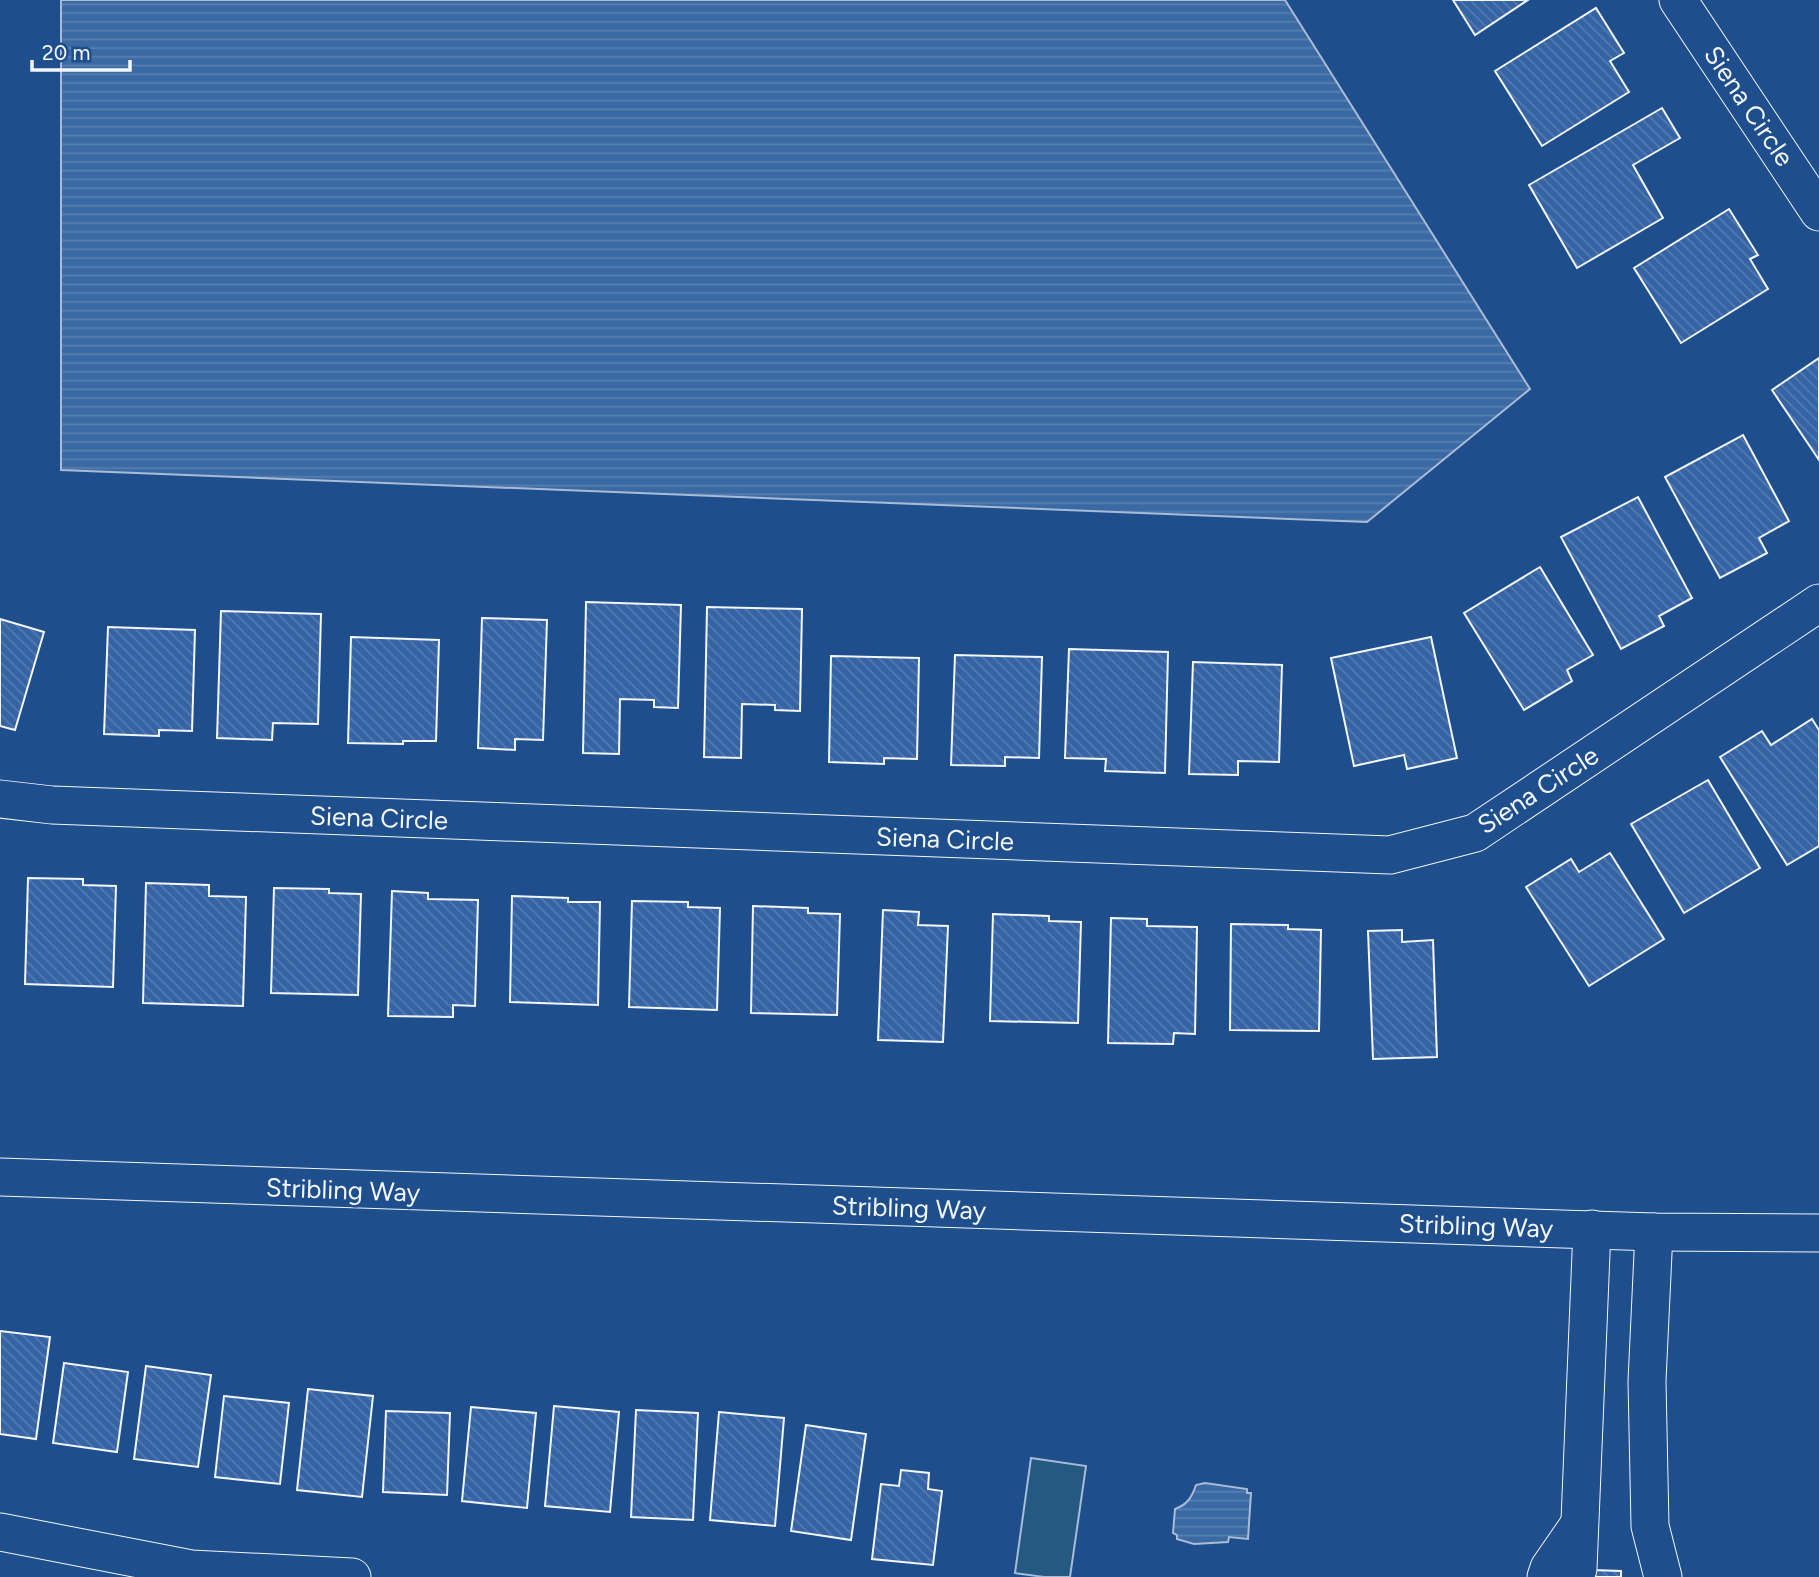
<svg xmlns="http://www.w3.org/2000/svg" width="1819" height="1577" viewBox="0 0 1819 1577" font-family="Figtree,sans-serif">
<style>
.green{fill:#245a82;stroke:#a8bbd7;stroke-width:2}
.water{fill:url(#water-rules);stroke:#a8bbd7;stroke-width:2}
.building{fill:url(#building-back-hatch);stroke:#f2f6ff;stroke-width:2}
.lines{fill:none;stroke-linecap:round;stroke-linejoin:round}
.minor-casing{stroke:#f2f6ff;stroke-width:39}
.minor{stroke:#1f4e8c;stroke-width:37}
.labels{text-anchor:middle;stroke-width:5;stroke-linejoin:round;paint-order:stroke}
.street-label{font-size:26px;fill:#f2f6ff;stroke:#1f4e8c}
</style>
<defs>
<pattern id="water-rules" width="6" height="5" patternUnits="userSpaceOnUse" patternTransform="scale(1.75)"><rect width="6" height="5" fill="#3b69a3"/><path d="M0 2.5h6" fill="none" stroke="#587fb1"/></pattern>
<pattern id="building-back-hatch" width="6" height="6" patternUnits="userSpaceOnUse" patternTransform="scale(1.75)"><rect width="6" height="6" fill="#3563a3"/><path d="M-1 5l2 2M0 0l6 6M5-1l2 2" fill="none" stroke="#537ab1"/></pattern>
</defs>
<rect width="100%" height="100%" fill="#1f4e8c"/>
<path class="green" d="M1031 1458 1086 1466 1070 1577H1044L1015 1573Z"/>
<g class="water">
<path d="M61 0H1285L1530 389 1367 522 61 470Z"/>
<path d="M1205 1483 1247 1489V1493H1251L1248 1539 1229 1537 1228 1542 1194 1544 1177 1539V1535L1173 1533 1175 1509C1187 1505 1192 1497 1196 1485Z"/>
</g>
<g class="building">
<path d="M1453 0H1528L1475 35Z"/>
<path d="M1596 8 1624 53 1610 61 1629 92 1542 146 1495 71Z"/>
<path d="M1662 108 1680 138 1633 165 1663 218 1577 268 1529 185Z"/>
<path d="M1729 209 1758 255 1750 259 1768 289 1681 343 1634 268Z"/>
<path d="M1819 358V460L1772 390Z"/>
<path d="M1743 435 1789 521 1759 538 1767 553 1720 578 1665 477Z"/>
<path d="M1638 497 1692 598 1659 616 1664 626 1621 649 1561 537Z"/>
<path d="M1540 567 1593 655 1567 670 1572 681 1524 710 1464 613Z"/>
<path d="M586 602 681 605 678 708 654 707V700L620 699 619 754 583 753Z"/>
<path d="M707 607 802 609 800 711 775 710V705L742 704 741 758 704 757Z"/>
<path d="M221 611 321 614 318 724 273 723 272 740 217 738Z"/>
<path d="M482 618 547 620 543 740 515 739V750L478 748Z"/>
<path d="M0 619 44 632 15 730 0 726Z"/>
<path d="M108 627 195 630 192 731 159 730V736L104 734Z"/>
<path d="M351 637 439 640 436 741H403V744L348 743Z"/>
<path d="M1431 637 1457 758 1407 769 1404 755 1354 766 1331 658Z"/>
<path d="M1069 649 1168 652 1165 773 1105 771 1106 759 1065 758Z"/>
<path d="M955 655 1042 657 1039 758 1005 757V766L951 765Z"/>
<path d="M831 656 919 658 917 759 884 758V764L829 762Z"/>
<path d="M1193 662 1282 665 1279 762 1238 761V775L1189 774Z"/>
<path d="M1812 719 1819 730V846L1787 865 1720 757 1762 731 1771 745Z"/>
<path d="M1708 780 1760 868 1684 913 1631 824Z"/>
<path d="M1610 853 1664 939 1589 986 1526 887 1571 859 1579 872Z"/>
<path d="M28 878 83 879V885L116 886 113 987 25 984Z"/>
<path d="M146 883 209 885V896L246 897 243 1006 143 1003Z"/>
<path d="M274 888 329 889V893L361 894 358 995 271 993Z"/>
<path d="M392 891 428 893V899L478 900 475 1006 453 1005V1017L388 1016Z"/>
<path d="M512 896 568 898V902H600L598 1005 510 1002Z"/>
<path d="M632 901 688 902V907L720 908 717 1010 629 1007Z"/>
<path d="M753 906 808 908V913L840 914 837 1015 751 1013Z"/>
<path d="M883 910 919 912 918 925 948 926 943 1042 878 1040Z"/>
<path d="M993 914 1049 916V921L1081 922 1078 1023 990 1021Z"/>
<path d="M1111 918 1147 919V926L1197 927 1195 1034 1174 1033 1173 1044 1108 1043Z"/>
<path d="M1231 924 1288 925V929L1321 930 1319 1031 1230 1030Z"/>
<path d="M1402 930V942L1433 940 1437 1057 1373 1059 1368 931Z"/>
<path d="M0 1331 50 1337 36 1439 0 1434Z"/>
<path d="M64 1363 128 1372 117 1452 53 1443Z"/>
<path d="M146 1366 211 1375 198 1467 134 1459Z"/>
<path d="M308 1389 373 1396 362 1497 297 1490Z"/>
<path d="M224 1396 289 1403 280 1484 215 1477Z"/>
<path d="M554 1406 619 1412 610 1512 545 1506Z"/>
<path d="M471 1407 536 1413 527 1508 462 1501Z"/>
<path d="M636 1410 698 1413 693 1520 631 1517Z"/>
<path d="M386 1411 450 1413 447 1495 383 1492Z"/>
<path d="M719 1412 784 1418 775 1526 710 1520Z"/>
<path d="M806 1425 866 1434 851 1540 791 1531Z"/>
<path d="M901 1470 929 1473 928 1489 942 1491 933 1565 872 1559 881 1484 899 1486Z"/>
<path d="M1563 1569 1621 1571V1577H1562Z"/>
</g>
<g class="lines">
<g class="minor-casing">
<g id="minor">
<path d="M1678 0 1819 212"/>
<path d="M0 799 52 805 1390 855 1475 833 1819 603"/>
<path d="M0 1177 1654 1232 1819 1233"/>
<path d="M1654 1232 1647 1381 1650 1526 1663 1577"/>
<path d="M0 1532 191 1569 352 1577"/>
<path d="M1578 1569 1592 1229"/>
<path d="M1546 1577 1549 1568 1578 1526"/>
</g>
</g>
<use href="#minor" class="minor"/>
</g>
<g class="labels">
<g class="street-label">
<text transform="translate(1749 106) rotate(56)" y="9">Siena Circle</text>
<text transform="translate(1538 790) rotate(-33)" y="9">Siena Circle</text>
<text transform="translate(379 818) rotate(2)" y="9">Siena Circle</text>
<text transform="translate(945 839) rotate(2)" y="9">Siena Circle</text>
<text transform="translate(343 1190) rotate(2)" y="9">Stribling Way</text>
<text transform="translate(909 1208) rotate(2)" y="9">Stribling Way</text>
<text transform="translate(1476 1226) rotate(2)" y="9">Stribling Way</text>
</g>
</g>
<path d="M32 60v10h98v-10" fill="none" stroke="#f2f6ff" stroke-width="3.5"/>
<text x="42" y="60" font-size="21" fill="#f2f6ff" stroke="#1f4e8c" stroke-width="5" paint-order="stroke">20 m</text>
</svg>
